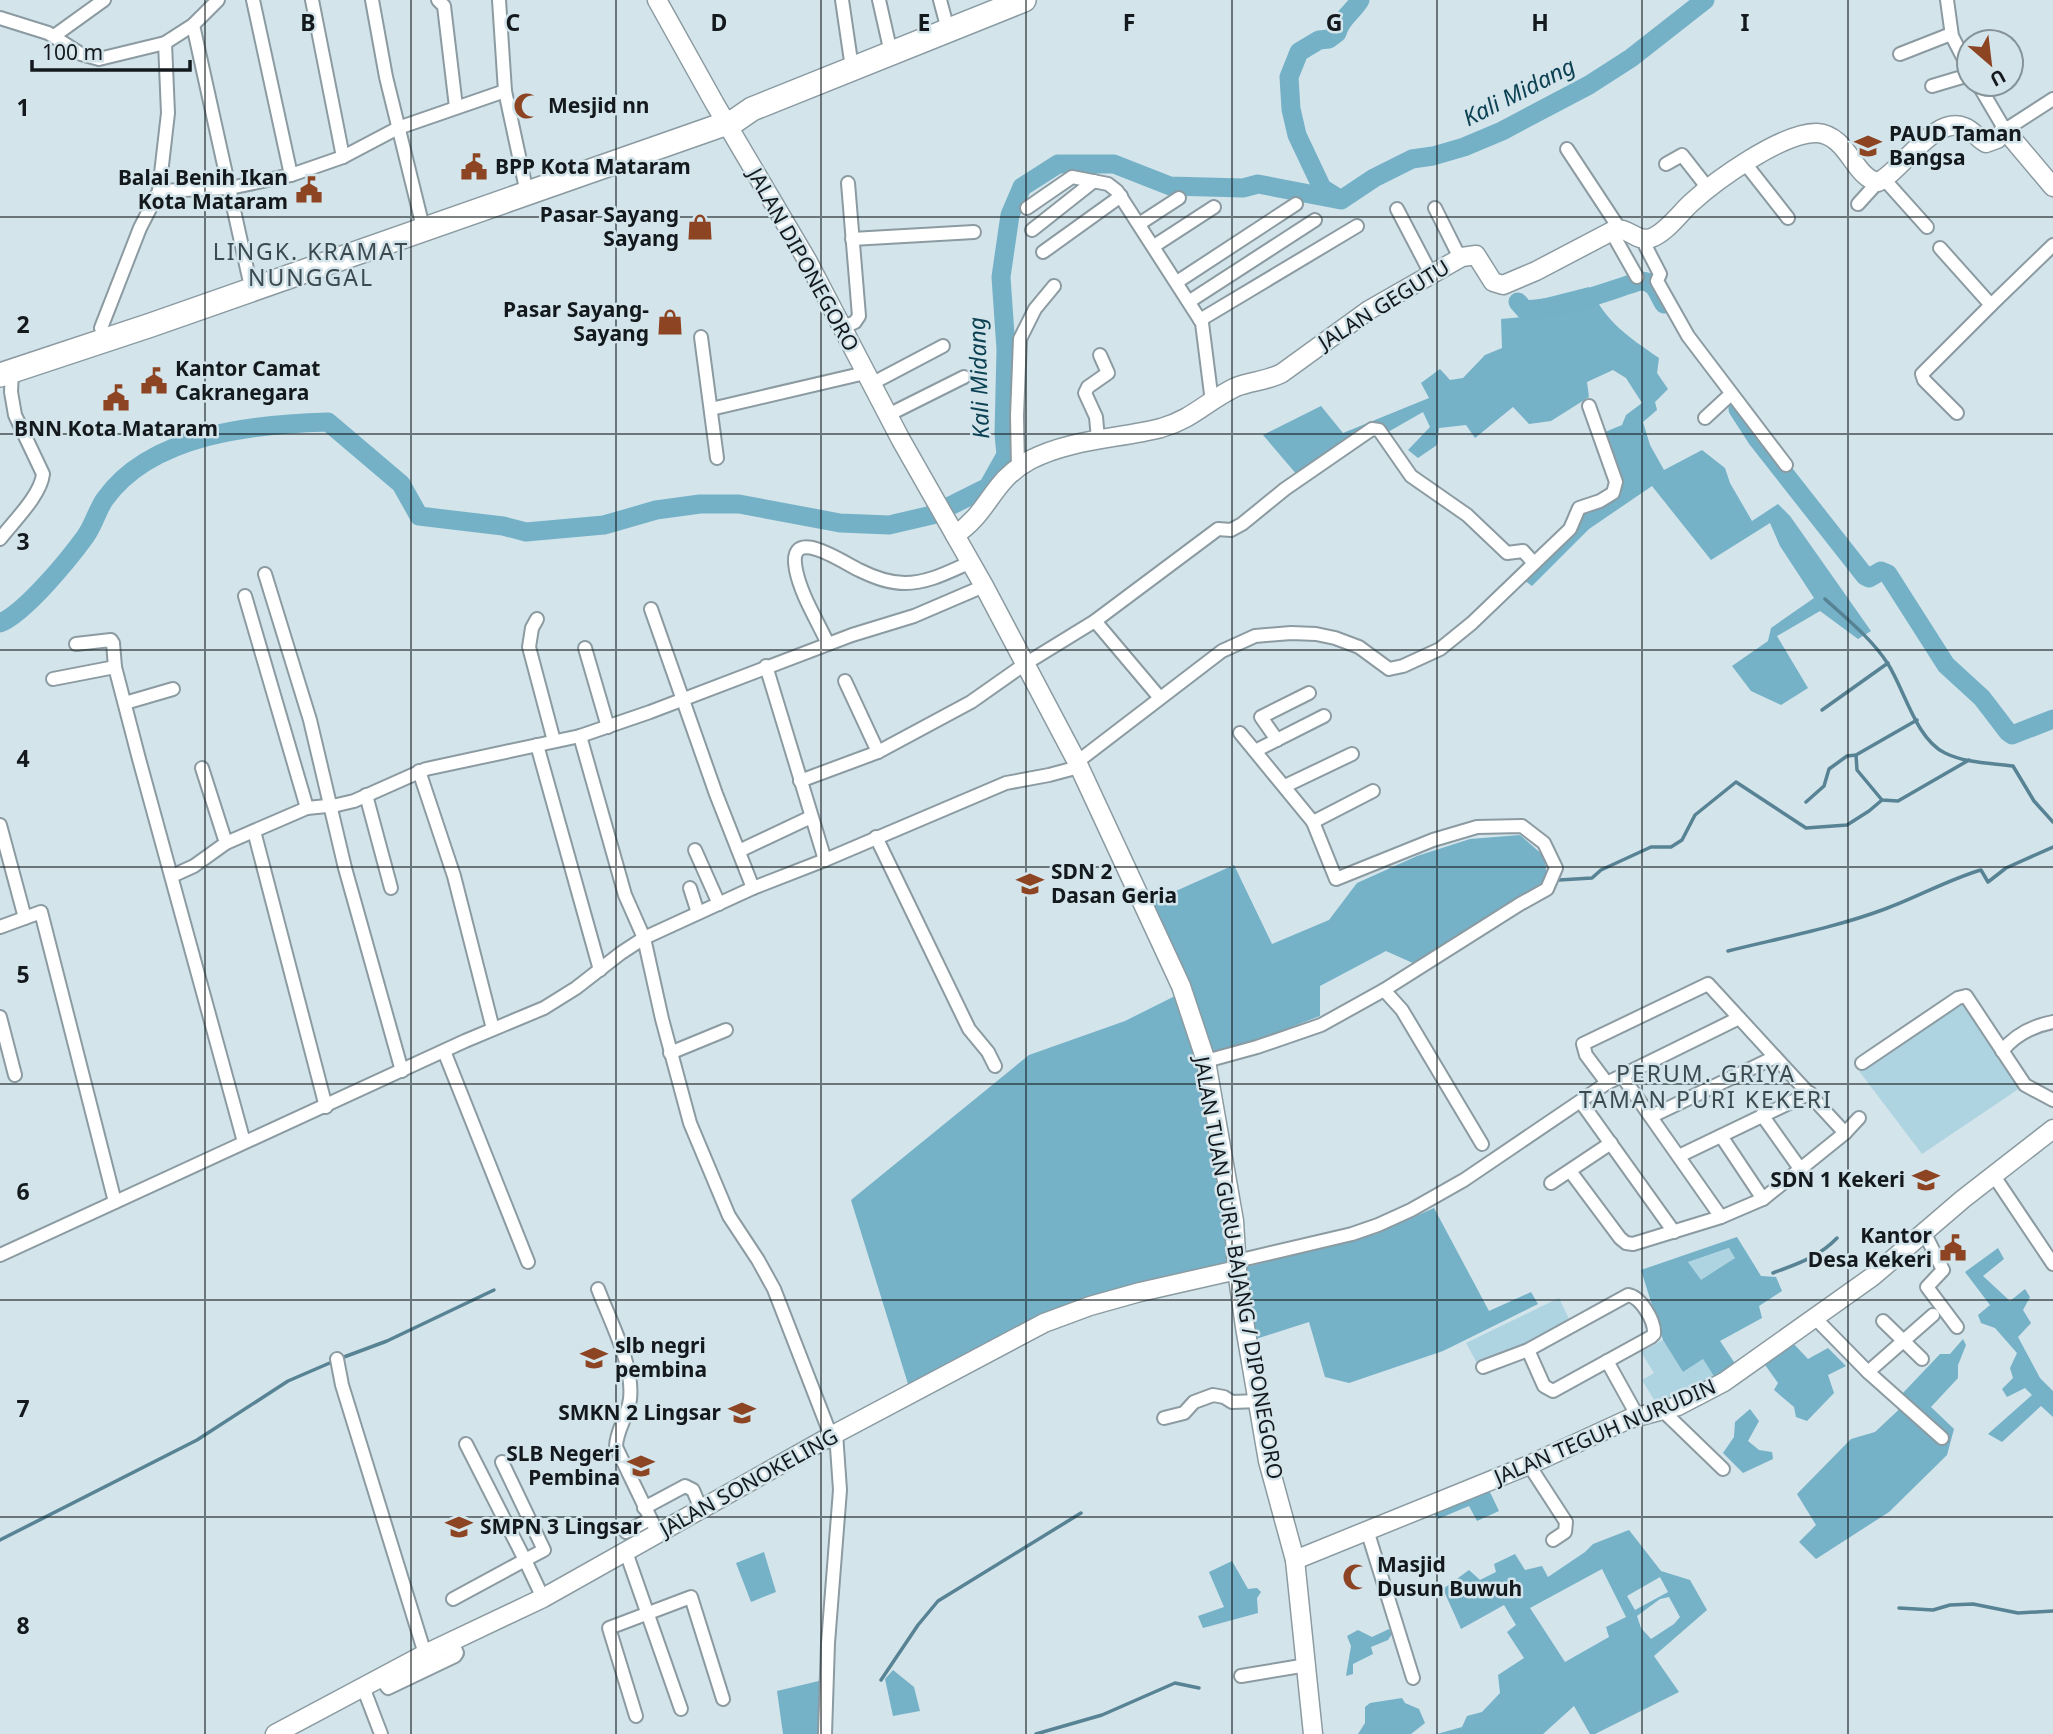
<svg xmlns="http://www.w3.org/2000/svg" width="2053" height="1734" viewBox="0 0 2053 1734" font-family="'Noto Sans',sans-serif">
<style>
.green{fill:#aed3e1}
.forest{fill:#75b1c7;fill-rule:evenodd}
.lines{fill:none;stroke-linecap:round;stroke-linejoin:round}
.stream{stroke:#578394;stroke-width:3.5}
.river{stroke:#74b1c7;stroke-width:19}
.street-casing{stroke:#8b9ba1;stroke-width:16}
.secondary-casing{stroke:#8b9ba1;stroke-width:21}
.highway-casing{stroke:#8b9ba1;stroke-width:26}
.street{stroke:#fff;stroke-width:12}
.secondary{stroke:#fff;stroke-width:18}
.highway{stroke:#fff;stroke-width:23}
.grid{fill:none;stroke:#13191c;stroke-width:2;stroke-opacity:0.55}
.labels{text-anchor:middle;stroke-width:5;stroke-linejoin:round;paint-order:stroke}
.poi-label{font-size:21px;font-weight:bold;fill:#13191c;stroke:#d3e4eb;text-anchor:start}
.street-label{font-size:21px;fill:#13191c;stroke:#d3e4eb}
.water-label{font-size:23px;font-style:italic;fill:#0b4152;stroke:#d3e4eb}
.neighbourhood-label{font-size:23px;letter-spacing:2px;fill:#3d4b51;stroke:#d3e4eb}
.grid-label{font-size:23px;text-anchor:middle;font-weight:bold;fill:#13191c;stroke:#d3e4eb;stroke-width:5;stroke-linejoin:round;paint-order:stroke}
</style>
<rect width="100%" height="100%" fill="#d3e4eb"/>
<g class="green">
<path d="M1964 1002 2020 1088 1922 1154 1859 1071Z"/>
<path d="M1730 1248 1735 1258 1701 1281 1688 1262Z"/>
<path d="M1559 1298 1570 1321 1527 1345 1478 1365 1466 1343Z"/>
<path d="M1663 1340 1683 1372 1703 1359 1715 1378C1696 1389 1678 1398 1656 1403L1642 1380 1654 1373 1641 1352Z"/>
</g>
<g class="forest">
<path d="M1589 287C1607 323 1627 336 1659 358L1657 373 1668 389 1655 402 1657 410 1643 422 1650 445 1664 470 1702 450 1725 468 1730 483 1752 521 1778 504 1790 516 1871 631 1858 639 1820 611 1777 636 1808 688 1781 705 1751 691 1732 666 1768 641 1771 628 1814 598 1780 546 1770 523 1711 560 1652 486 1589 529 1532 586 1524 580 1575 528 1586 510 1616 496 1605 432 1622 425 1626 415 1642 403 1626 378 1613 370 1587 382 1589 397 1551 421 1529 424 1513 407 1475 438 1466 425 1439 428 1437 445 1418 458 1408 450 1430 427 1423 412 1388 432 1372 425 1298 476 1263 435 1321 406 1343 433 1429 398 1421 383 1440 369 1450 380 1463 378 1485 355 1502 348 1501 319 1523 317 1534 301Z"/>
<path d="M1520 835 1545 857 1547 883 1520 896 1415 964 1386 951 1320 986V1016L1200 1062 1222 1180 1229 1263 1041 1316 908 1384 851 1200 1029 1055 1125 1021 1191 988 1149 903 1234 865 1272 944 1329 920 1357 883 1417 856 1470 839Z"/>
<path d="M1434 1208 1489 1311 1531 1292 1538 1304 1443 1351 1349 1383 1325 1377 1309 1322 1256 1339 1246 1267 1376 1234Z"/>
<path d="M1737 1237 1761 1276 1776 1277 1782 1291 1759 1306 1762 1318 1720 1341 1736 1365 1715 1378 1703 1359 1683 1372 1663 1340 1641 1270ZM1729 1248 1735 1258 1701 1280 1688 1262Z"/>
<path d="M1998 1248 2004 1259 1983 1276 2010 1301 2025 1289 2030 1297 2023 1310 2031 1323 2018 1337 2040 1378 2053 1391V1417L2041 1406 2002 1442 1988 1434 2032 1395 2025 1388 2007 1397 2002 1389 2013 1378 2010 1368 2017 1353 1995 1328 1981 1323 1978 1315 1990 1305 1965 1272Z"/>
<path d="M1963 1339 1966 1345 1958 1365V1378L1931 1407 1954 1429 1947 1455 1889 1512 1816 1559 1799 1542 1816 1525 1797 1494 1851 1439 1875 1432 1907 1402 1902 1394 1940 1354H1950Z"/>
<path d="M1791 1341 1808 1359 1828 1348 1846 1366 1828 1375 1834 1393 1807 1421 1796 1417 1794 1407 1774 1390 1778 1383 1763 1362Z"/>
<path d="M1750 1409 1759 1421 1748 1441 1759 1450 1772 1452 1773 1459 1743 1473 1723 1453 1734 1437 1735 1422Z"/>
<path d="M1488 1488 1499 1511 1477 1521 1469 1506 1438 1519 1430 1509Z"/>
<path d="M1629 1530 1661 1571 1690 1580 1707 1610 1654 1656 1679 1692 1595 1734H1590L1574 1706 1543 1734H1437L1462 1727 1467 1716 1482 1712 1500 1693 1498 1675 1524 1658 1507 1632 1516 1625 1504 1605 1461 1629 1443 1589 1469 1570 1480 1580 1496 1572 1494 1564 1515 1554 1525 1570 1542 1566 1548 1577 1585 1552 1593 1544ZM1602 1569 1626 1617 1606 1627 1609 1637 1565 1662 1530 1608ZM1660 1577 1668 1592 1635 1610 1627 1596ZM1669 1597 1680 1617 1674 1624 1651 1639 1641 1628 1637 1616 1660 1599Z"/>
<path d="M764 1552 776 1592 751 1602 736 1563Z"/>
<path d="M1232 1561 1248 1589 1257 1588 1261 1592 1257 1598 1258 1613 1203 1628 1198 1616 1224 1607 1209 1572Z"/>
<path d="M1389 1629 1392 1634 1388 1640 1371 1647 1373 1654 1353 1664V1674L1346 1676 1351 1646 1347 1636 1358 1630 1372 1637Z"/>
<path d="M893 1670 914 1687 920 1711 893 1716 885 1679Z"/>
<path d="M823 1680 819 1734H783L777 1691Z"/>
<path d="M1402 1698 1405 1703 1419 1709 1425 1723 1411 1734H1358L1365 1723V1707L1370 1703Z"/>
</g>
<g class="lines">
<g class="stream">
<path d="M1825 599C1847 619 1872 639 1888 664 1905 691 1916 739 1945 753 1965 763 1991 763 2013 766L2034 801 2053 822"/>
<path d="M1822 710 1888 663"/>
<path d="M1856 755 1857 770 1882 800 1898 801 1969 760"/>
<path d="M1806 802 1824 786 1829 769 1847 756 1856 755 1917 720"/>
<path d="M1559 880 1592 878 1601 870 1651 847H1671L1682 840 1695 815 1736 782 1806 828 1847 825 1869 811 1882 800"/>
<path d="M1728 951C1780 938 1834 928 1885 909 1918 897 1947 880 1981 870L1988 882 2006 868 2053 847"/>
<path d="M1773 1273C1797 1264 1819 1257 1837 1238"/>
<path d="M344 1357 387 1341 494 1290"/>
<path d="M0 1540 197 1440 288 1381 332 1362"/>
<path d="M1899 1608 1933 1610 1950 1605 1973 1604 2018 1613 2053 1611"/>
<path d="M881 1680 918 1625 938 1601 1081 1513"/>
<path d="M1036 1734 1102 1715 1175 1683 1199 1688"/>
</g>
<g class="river">
<path d="M1338 198 1322 188 1297 135 1291 109 1289 77 1299 52 1319 40 1329 39 1337 33C1340 19 1352 13 1360 0"/>
<path d="M1518 302 1525 310C1565 308 1602 293 1640 281 1656 281 1657 293 1664 304"/>
<path d="M1738 409 1758 440 1865 576 1869 578 1881 571 1888 574 1946 665 1982 698 2008 732 2012 735 2053 719"/>
<path d="M0 623C25 613 69 559 85 537 94 525 97 510 105 499 151 434 255 424 328 422L401 484 419 516 503 526 526 532 604 525 656 510 700 504H739L840 523 889 525 932 515 988 487 1006 455 1004 434 1006 349 1001 277 1010 215 1022 187 1058 164H1114L1170 186 1243 188 1258 184 1341 200 1374 178 1412 159 1433 156 1464 147 1502 131 1589 85 1631 58 1705 0"/>
</g>
<g class="street-casing">
<g id="street">
<path d="M253 0 291 175"/>
<path d="M312 0 343 157"/>
<path d="M372 0 386 77 421 219"/>
<path d="M438 0 444 6 456 107"/>
<path d="M499 0 505 91 525 184"/>
<path d="M842 0 852 68"/>
<path d="M879 0 891 53"/>
<path d="M940 0 948 30"/>
<path d="M1947 0 1952 36 1969 69"/>
<path d="M0 18 48 33 81 54 99 59 165 43 193 25 218 0"/>
<path d="M193 25 249 278"/>
<path d="M54 36 104 0"/>
<path d="M1900 54 1951 34"/>
<path d="M1978 84 2005 130 2053 99"/>
<path d="M1932 86 1969 75"/>
<path d="M1567 149 1619 228"/>
<path d="M1744 162 1788 218"/>
<path d="M1666 164 1682 155 1707 187"/>
<path d="M1884 179 1927 227"/>
<path d="M159 191 230 188 291 175 343 157 398 128 505 91"/>
<path d="M1858 204 1878 182"/>
<path d="M1027 208 1072 177 1108 184 1117 191 1202 323 1212 402"/>
<path d="M1435 208 1460 258"/>
<path d="M1397 209 1431 274"/>
<path d="M1139 224 1179 198"/>
<path d="M1032 230 1094 181"/>
<path d="M1611 231 1637 277"/>
<path d="M852 239 974 232"/>
<path d="M1646 240V247L1660 274 1657 281 1688 336 1786 465"/>
<path d="M1154 246 1214 207"/>
<path d="M1940 248 1991 305 2053 245"/>
<path d="M1043 252 1121 196"/>
<path d="M1177 282 1296 204"/>
<path d="M1190 301 1315 220"/>
<path d="M1200 320 1357 226"/>
<path d="M101 328 140 228 159 191 168 113 165 43"/>
<path d="M842 328 855 322 859 316 848 183"/>
<path d="M701 337 717 458"/>
<path d="M871 384 943 346"/>
<path d="M711 409 865 373"/>
<path d="M1957 413 1924 380 1922 374 1991 305"/>
<path d="M888 415 964 377"/>
<path d="M1705 418 1731 394"/>
<path d="M1098 439 1096 417 1085 393 1088 387 1108 373 1100 355"/>
<path d="M1018 468 1017 416 1020 339 1035 309 1054 286"/>
<path d="M0 539C13 522 41 495 43 474L15 415 11 392 12 371"/>
<path d="M265 574 310 720 345 868 402 1071"/>
<path d="M245 596 307 808"/>
<path d="M651 609 716 794 753 888"/>
<path d="M537 619 532 628 529 647 554 741"/>
<path d="M1095 621 1160 698"/>
<path d="M76 644 111 640 113 643 115 667 139 759 244 1142"/>
<path d="M828 644C817 620 801 595 796 570 786 522 845 564 859 570 873 577 890 583 905 583 929 583 950 571 971 562"/>
<path d="M585 648 608 727"/>
<path d="M766 666 825 860"/>
<path d="M53 679 115 667"/>
<path d="M845 681 878 752"/>
<path d="M125 703 173 689"/>
<path d="M580 736 625 895 644 938 662 1019 690 1123 729 1216 758 1260 774 1289 831 1436"/>
<path d="M1277 740 1261 717 1309 693"/>
<path d="M537 745 600 970"/>
<path d="M1255 751 1324 716"/>
<path d="M1077 762 1222 651 1255 636 1291 633 1316 634 1335 638 1359 647 1389 669 1403 666 1440 649 1472 623 1570 529 1579 508 1600 501 1613 493 1616 482 1589 406"/>
<path d="M202 768 226 843"/>
<path d="M419 771 454 876 493 1029"/>
<path d="M800 781 878 752 971 702 1025 664 1095 621 1218 529 1231 530 1242 524 1285 489 1372 429 1379 430 1411 476 1467 515 1507 553 1523 551 1534 563"/>
<path d="M1285 786 1352 754"/>
<path d="M366 795 391 888"/>
<path d="M1313 822 1373 791"/>
<path d="M0 825 25 918"/>
<path d="M254 831 326 1107"/>
<path d="M876 837 969 1029 988 1052 995 1066"/>
<path d="M695 850 719 904"/>
<path d="M739 851 811 817"/>
<path d="M172 876 194 866 226 843 307 808 337 805 354 801 426 769 580 736 650 712 852 635 914 616 984 586"/>
<path d="M690 888 698 913"/>
<path d="M0 927 41 912 115 1202"/>
<path d="M1384 990 1402 1010 1482 1144"/>
<path d="M0 1017 15 1075"/>
<path d="M444 1051 528 1262"/>
<path d="M2002 1051C2015 1035 2032 1026 2053 1022"/>
<path d="M670 1053 726 1030"/>
<path d="M1206 1061 1257 1047 1321 1025 1384 990 1520 904 1547 889 1556 868 1544 843 1522 826 1477 827 1433 840 1336 879 1313 822 1240 733"/>
<path d="M1862 1063 1958 998 1966 996 2025 1085 2053 1100"/>
<path d="M1622 1076 1721 1217"/>
<path d="M1607 1083 1586 1055 1583 1044 1708 984 1845 1133"/>
<path d="M1581 1102 1674 1232"/>
<path d="M1762 1115 1801 1170"/>
<path d="M1652 1116 1775 1057"/>
<path d="M1721 1136 1763 1199"/>
<path d="M1679 1156 1810 1093"/>
<path d="M1570 1171 1620 1238 1626 1243 1633 1244 1721 1217 1763 1199 1845 1133 1859 1118"/>
<path d="M1994 1176 2053 1264"/>
<path d="M1551 1183 1611 1143"/>
<path d="M1924 1232 1943 1270 1927 1287 1957 1327"/>
<path d="M0 1255 465 1041 544 1008 576 988 621 953 644 938 753 888 825 860 1006 783 1049 775 1079 767"/>
<path d="M1237 1261 1352 1234 1378 1225 1411 1210 1464 1180 1607 1083 1739 1018"/>
<path d="M598 1289C610 1321 634 1365 630 1399 628 1416 616 1430 616 1447L658 1534"/>
<path d="M1814 1317 1868 1372 1942 1438"/>
<path d="M1883 1321 1922 1359"/>
<path d="M337 1359 342 1385 425 1654"/>
<path d="M1607 1361 1638 1417"/>
<path d="M1483 1367 1528 1350 1628 1295C1641 1297 1655 1321 1654 1334L1651 1337 1553 1391 1544 1386 1528 1350"/>
<path d="M1868 1372 1933 1315"/>
<path d="M1662 1410 1723 1469"/>
<path d="M1164 1418 1184 1413 1194 1402 1213 1395 1224 1397 1232 1402 1259 1401"/>
<path d="M502 1462 544 1550 525 1560 543 1598"/>
<path d="M1529 1465 1566 1522 1565 1532 1553 1540"/>
<path d="M644 1508 685 1486 693 1490 701 1509"/>
<path d="M1367 1530 1413 1678"/>
<path d="M626 1532 650 1519"/>
<path d="M626 1552 681 1709"/>
<path d="M453 1599 525 1560 466 1444"/>
<path d="M1241 1676 1307 1665"/>
<path d="M380 1678 388 1688 455 1656 457 1653 452 1642"/>
<path d="M363 1687 381 1734"/>
<path d="M636 1716 609 1628 691 1597 723 1699"/>
<path d="M825 1734 828 1643 840 1490 836 1433"/>
</g>
</g>
<g class="secondary-casing">
<g id="secondary">
<path d="M657 0 715 104 807 260 901 440 984 586 1077 762 1181 986 1206 1061 1234 1221 1237 1270 1245 1327 1268 1461 1295 1560 1313 1734"/>
<path d="M955 535C990 512 991 481 1030 460 1071 439 1117 439 1161 428 1193 419 1208 400 1236 387 1251 381 1267 381 1282 373L1369 310 1462 257 1476 255 1493 282 1503 285 1536 271 1616 229C1629 228 1638 243 1651 238 1666 233 1680 213 1691 203 1716 180 1783 132 1817 133 1848 135 1854 178 1878 182 1901 172 1934 115 1964 127 1973 130 1978 139 1986 143L1997 139 2005 130 2053 187"/>
<path d="M1295 1560 1529 1465 1629 1419 1678 1406 1724 1382 1872 1277 1963 1199 2053 1129"/>
<path d="M275 1734 425 1654 543 1598 831 1436 1044 1323 1090 1306 1140 1292 1237 1270"/>
</g>
</g>
<g class="highway-casing">
<path id="highway" d="M0 375 151 325 736 120 752 109 1024 0"/>
</g>
<use href="#street" class="street"/>
<use href="#secondary" class="secondary"/>
<use href="#highway" class="highway"/>
</g>
<path class="grid" d="M205 0V1734M411 0V1734M616 0V1734M821 0V1734M1026 0V1734M1232 0V1734M1437 0V1734M1642 0V1734M1848 0V1734M0 217H2053M0 434H2053M0 650H2053M0 867H2053M0 1084H2053M0 1300H2053M0 1517H2053"/>
<defs>
<g id="mosque-bare" transform="scale(2.1)"><path d="M3.5-4.9A6 6 0 1 0 3.5 4.9A5 5 0 1 1 3.5-4.9Z" fill="#8c4423" stroke="#d3e4eb" stroke-width="2.5" paint-order="stroke"/></g>
<g id="school-bare" transform="scale(2.1)"><path d="M0-5L7-2L0 1L-7-2ZM-4 1L0 2.5L4 1V4Q0 6-4 4Z" fill="#8c4423" stroke="#d3e4eb" stroke-width="2.5" paint-order="stroke"/></g>
<g id="civic-bare" transform="scale(2.1)"><path d="M-.6-6.5H3V-4.5H.6V-3L4-1V1h2V6H-6V1h2V-1L-.6-3ZM-1.2 2.5V6h2.4V2.5Z" fill="#8c4423" stroke="#d3e4eb" stroke-width="2.5" paint-order="stroke"/></g>
<g id="shop-bare" transform="scale(2.1)"><path d="M-5-2.5h2.3a2.7 3.5 0 0 1 5.4 0H5L5.5 6h-11ZM-1.5-2.5h3a1.5 2.3 0 0 0-3 0Z" fill="#8c4423" stroke="#d3e4eb" stroke-width="2.5" paint-order="stroke"/></g>
</defs>
<g fill-rule="evenodd">
<use href="#mosque-bare" x="527" y="106"/>
<use href="#school-bare" x="1868" y="146"/>
<use href="#civic-bare" x="474" y="167"/>
<use href="#civic-bare" x="309" y="190"/>
<use href="#shop-bare" x="700" y="227"/>
<use href="#shop-bare" x="670" y="322"/>
<use href="#civic-bare" x="154" y="381"/>
<use href="#civic-bare" x="116" y="398"/>
<use href="#school-bare" x="1030" y="884"/>
<use href="#school-bare" x="1926" y="1180"/>
<use href="#civic-bare" x="1953" y="1248"/>
<use href="#school-bare" x="594" y="1358"/>
<use href="#school-bare" x="742" y="1413"/>
<use href="#school-bare" x="641" y="1466"/>
<use href="#school-bare" x="459" y="1527"/>
<use href="#mosque-bare" x="1356" y="1577"/>
</g>
<g class="labels">
<g class="poi-label">
<text x="548" y="113">Mesjid nn</text>
<text x="1889" y="141">PAUD Taman<tspan x="1889" dy="24">Bangsa</tspan></text>
<text x="495" y="174">BPP Kota Mataram</text>
<text x="288" y="185" text-anchor="end">Balai Benih Ikan<tspan x="288" dy="24">Kota Mataram</tspan></text>
<text x="679" y="222" text-anchor="end">Pasar Sayang<tspan x="679" dy="24">Sayang</tspan></text>
<text x="649" y="317" text-anchor="end">Pasar Sayang-<tspan x="649" dy="24">Sayang</tspan></text>
<text x="175" y="376">Kantor Camat<tspan x="175" dy="24">Cakranegara</tspan></text>
<text x="116" y="436" text-anchor="middle">BNN Kota Mataram</text>
<text x="1051" y="879">SDN 2<tspan x="1051" dy="24">Dasan Geria</tspan></text>
<text x="1905" y="1187" text-anchor="end">SDN 1 Kekeri</text>
<text x="1932" y="1243" text-anchor="end">Kantor<tspan x="1932" dy="24">Desa Kekeri</tspan></text>
<text x="615" y="1353">slb negri<tspan x="615" dy="24">pembina</tspan></text>
<text x="721" y="1420" text-anchor="end">SMKN 2 Lingsar</text>
<text x="620" y="1461" text-anchor="end">SLB Negeri<tspan x="620" dy="24">Pembina</tspan></text>
<text x="480" y="1534">SMPN 3 Lingsar</text>
<text x="1377" y="1572">Masjid<tspan x="1377" dy="24">Dusun Buwuh</tspan></text>
</g>
<g class="street-label">
<text transform="translate(803 260) rotate(61)" y="7">JALAN DIPONEGORO</text>
<text transform="translate(1384 305) rotate(-32)" y="7">JALAN GEGUTU</text>
<text transform="translate(1238 1268) rotate(80)" y="7">JALAN TUAN GURU BAJANG / DIPONEGORO</text>
<text transform="translate(1605 1432) rotate(-23)" y="7">JALAN TEGUH NURUDIN</text>
<text transform="translate(749 1483) rotate(-29)" y="7">JALAN SONOKELING</text>
</g>
<g class="water-label">
<text transform="translate(1519 92) rotate(-27)" y="8">Kali Midang</text>
<text transform="translate(979 378) rotate(-92)" y="8">Kali Midang</text>
</g>
<g class="neighbourhood-label">
<text x="311" y="260">LINGK. KRAMAT<tspan x="311" dy="26">NUNGGAL</tspan></text>
<text x="1706" y="1082">PERUM. GRIYA<tspan x="1706" dy="26">TAMAN PURI KEKERI</tspan></text>
</g>
</g>
<g class="grid-label">
<text x="308" y="31">B</text>
<text x="513" y="31">C</text>
<text x="719" y="31">D</text>
<text x="924" y="31">E</text>
<text x="1129" y="31">F</text>
<text x="1334" y="31">G</text>
<text x="1540" y="31">H</text>
<text x="1745" y="31">I</text>
<text x="23" y="116">1</text>
<text x="23" y="333">2</text>
<text x="23" y="550">3</text>
<text x="23" y="767">4</text>
<text x="23" y="983">5</text>
<text x="23" y="1200">6</text>
<text x="23" y="1417">7</text>
<text x="23" y="1634">8</text>
</g>
<g transform="translate(1990 63) rotate(152)"><circle r="33" fill="#d3e4eb" stroke="#869398" stroke-width="2"/>
<path d="M0-5L12 26L0 18L-12 26Z" fill="#8c4423"/>
<text y="-10" font-size="19" font-weight="bold" text-anchor="middle" fill="#13191c">U</text>
</g>
<path d="M32 60v10h158v-10" fill="none" stroke="#13191c" stroke-width="3.5"/>
<text x="42" y="60" font-size="21" fill="#13191c" stroke="#d3e4eb" stroke-width="5" paint-order="stroke">100 m</text>
</svg>
